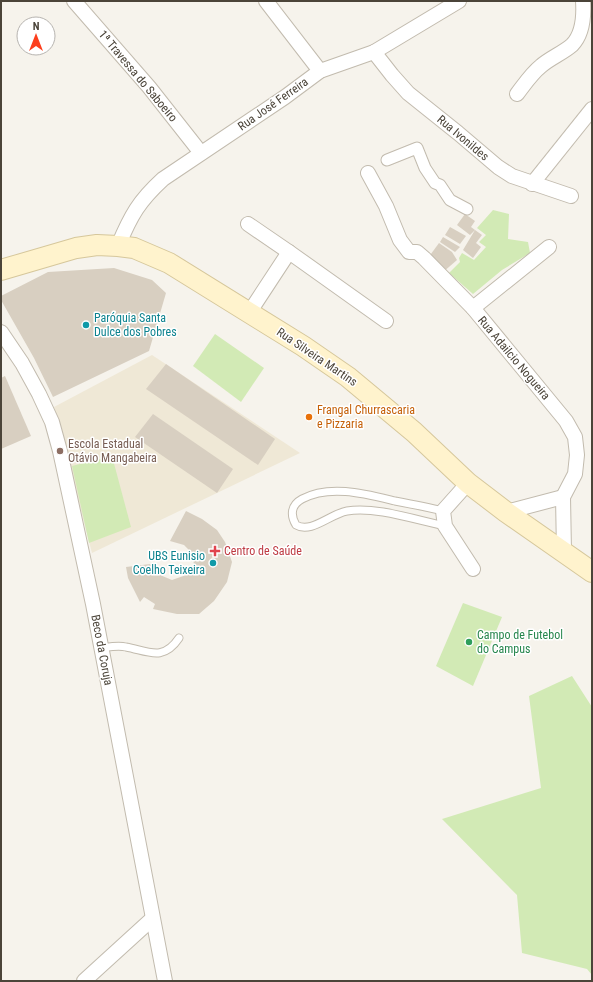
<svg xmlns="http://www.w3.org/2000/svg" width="593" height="982" viewBox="0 0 593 982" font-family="'Roboto Condensed',sans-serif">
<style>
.education{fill:#efe8d6}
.green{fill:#d2eab5}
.building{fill:#d8cfc1}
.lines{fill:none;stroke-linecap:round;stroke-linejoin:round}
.service-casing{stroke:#c2bbae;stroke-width:9}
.pedestrian-casing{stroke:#c2bbae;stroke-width:13}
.minor-casing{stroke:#c2bbae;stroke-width:16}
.secondary-casing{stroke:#d6c79b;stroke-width:22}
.service{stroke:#fff;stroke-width:7}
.pedestrian{stroke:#fff;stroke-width:11}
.minor{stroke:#fff;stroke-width:14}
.secondary{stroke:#fff3cd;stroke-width:20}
.culture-dot{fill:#0f9aa8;stroke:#fff;stroke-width:1.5}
.food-dot{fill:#e8710a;stroke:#fff;stroke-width:1.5}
.education-dot{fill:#8d6e63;stroke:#fff;stroke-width:1.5}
.health-dot{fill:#e0444e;stroke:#fff;stroke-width:1.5}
.leisure-dot{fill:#2e9e5b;stroke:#fff;stroke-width:1.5}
.labels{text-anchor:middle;stroke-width:3;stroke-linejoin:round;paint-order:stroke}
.street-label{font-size:12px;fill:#4b4439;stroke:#fff}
.culture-label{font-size:12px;fill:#0d838f;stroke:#fff;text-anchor:start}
.food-label{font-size:12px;fill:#c56008;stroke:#fff;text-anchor:start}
.education-label{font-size:12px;fill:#785e54;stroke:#fff;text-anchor:start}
.health-label{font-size:12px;fill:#be3a42;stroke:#fff;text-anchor:start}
.leisure-label{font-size:12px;fill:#27864d;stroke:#fff;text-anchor:start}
</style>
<rect width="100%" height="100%" fill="#f6f3ec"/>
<path class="education" d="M152 355 300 453 92 553 54 407Z"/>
<g class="green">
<path d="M493 210 509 214 508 239 528 242 530 253 502 270 473 294 449 273 460 262 459 258 462 253 474 260 486 247 479 242 486 235 477 228Z"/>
<path d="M215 334 264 368 241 402 193 366Z"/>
<path d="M112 456 131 527 89 543 72 466Z"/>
<path d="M463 603 502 617 473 686 436 666Z"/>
<path d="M572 676 592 707V975L587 969 522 953 517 895 442 819 541 788 529 696Z"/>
</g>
<g class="building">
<path d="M465 214 475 221 471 227 475 230 482 235 476 243 481 247 473 258 463 250 475 230 470 235 457 225Z"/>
<path d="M450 227 466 236 460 244 445 235Z"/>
<path d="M443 237 460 247 455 252 440 242Z"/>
<path d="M439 243 452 252 457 260 442 273 428 258Z"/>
<path d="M114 268 152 280 166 293 149 351 53 397 34 358 1 300V296L48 272Z"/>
<path d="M166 364 275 439 258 465 146 389Z"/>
<path d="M5 376 31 436 1 449V378Z"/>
<path d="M153 414 233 469 217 493 135 437Z"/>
<path d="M186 511 202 519 217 530 225 542 232 562 227 582 214 601 199 614H177L153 609 155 604 144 597 140 602 128 578 126 567 150 564 160 575 172 580 189 574 194 566 193 556 190 551 184 545 170 541Z"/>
</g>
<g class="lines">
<g class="service-casing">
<g id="service">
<path d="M443 511C427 507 411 504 395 501 366 494 330 484 302 499 291 505 290 515 296 525 311 534 330 514 347 511 375 506 416 520 445 526"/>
<path d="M101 648C109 647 118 645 126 647 148 651 163 662 179 638"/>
</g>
</g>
<g class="pedestrian-casing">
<path id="pedestrian" d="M387 160 417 148 425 168 435 183 440 185 450 200 467 209"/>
</g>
<g class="minor-casing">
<g id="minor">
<path d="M74 1 149 87 201 153"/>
<path d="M266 1 320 71"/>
<path d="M374 52 392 75 408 93 458 133 498 167 512 176 571 196"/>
<path d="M517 94C524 85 531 74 541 66 550 58 563 53 572 45 583 34 584 16 583 1"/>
<path d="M368 173 386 206 400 240 409 252H417L424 258 473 308 566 421 575 437 577 455 575 474 563 497 564 552"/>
<path d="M532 184 592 109"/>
<path d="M248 224 289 252 386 321"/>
<path d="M118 246C131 215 139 201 163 179L285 97 320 71 374 52 459 1"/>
<path d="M473 308 549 247"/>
<path d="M249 313 289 252"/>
<path d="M1 332 22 363 39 394 52 422 60 451 93 604 165 981"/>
<path d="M468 483 443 511 445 526 473 569"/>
<path d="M506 512 563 497"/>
<path d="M84 981 152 919"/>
</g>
</g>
<g class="secondary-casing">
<path id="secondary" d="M1 270 76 248 97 245 118 246 134 248 169 263 303 346 348 377 414 432 468 483 506 512 592 572"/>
</g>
<use href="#service" class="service"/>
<use href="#pedestrian" class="pedestrian"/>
<use href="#minor" class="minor"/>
<use href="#secondary" class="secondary"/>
</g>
<g class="culture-dot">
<circle cx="86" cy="325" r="4"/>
<circle cx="213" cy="563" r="4"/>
</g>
<circle class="food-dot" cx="309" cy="417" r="4"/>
<circle class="education-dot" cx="60" cy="451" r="4"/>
<path class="health-dot" d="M213 545h4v4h4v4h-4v4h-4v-4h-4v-4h4z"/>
<circle class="leisure-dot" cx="469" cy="642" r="4"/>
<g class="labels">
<g class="street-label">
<text transform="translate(138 76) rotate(50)" y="4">1ª Travessa do Saboeiro</text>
<text transform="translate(273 104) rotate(-35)" y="4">Rua José Ferreira</text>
<text transform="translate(463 138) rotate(40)" y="4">Rua Ivonildes</text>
<text transform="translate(317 357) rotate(34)" y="4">Rua Silveira Martins</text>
<text transform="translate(514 358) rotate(50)" y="4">Rua Adailcio Nogueira</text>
<text transform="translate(102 650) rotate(79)" y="4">Beco da Coruja</text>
</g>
<g class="culture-label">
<text x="94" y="322">Paróquia Santa<tspan x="94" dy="14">Dulce dos Pobres</tspan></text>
<text x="205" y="560" text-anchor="end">UBS Eunisio<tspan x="205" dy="14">Coelho Teixeira</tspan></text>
</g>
<g class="food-label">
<text x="317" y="414">Frangal Churrascaria<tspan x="317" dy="14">e Pizzaria</tspan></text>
</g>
<g class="education-label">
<text x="68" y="448">Escola Estadual<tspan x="68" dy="14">Otávio Mangabeira</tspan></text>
</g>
<g class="health-label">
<text x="224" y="555">Centro de Saúde</text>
</g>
<g class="leisure-label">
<text x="477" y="639">Campo de Futebol<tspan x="477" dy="14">do Campus</tspan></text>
</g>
</g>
<rect width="593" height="982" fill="none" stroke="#4b4439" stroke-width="4"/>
<g transform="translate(36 36)"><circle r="19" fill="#ffffff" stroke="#b7b4b0"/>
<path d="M0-3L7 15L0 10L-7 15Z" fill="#fc3f1d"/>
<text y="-6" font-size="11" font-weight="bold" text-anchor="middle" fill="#4b4439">N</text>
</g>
</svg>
